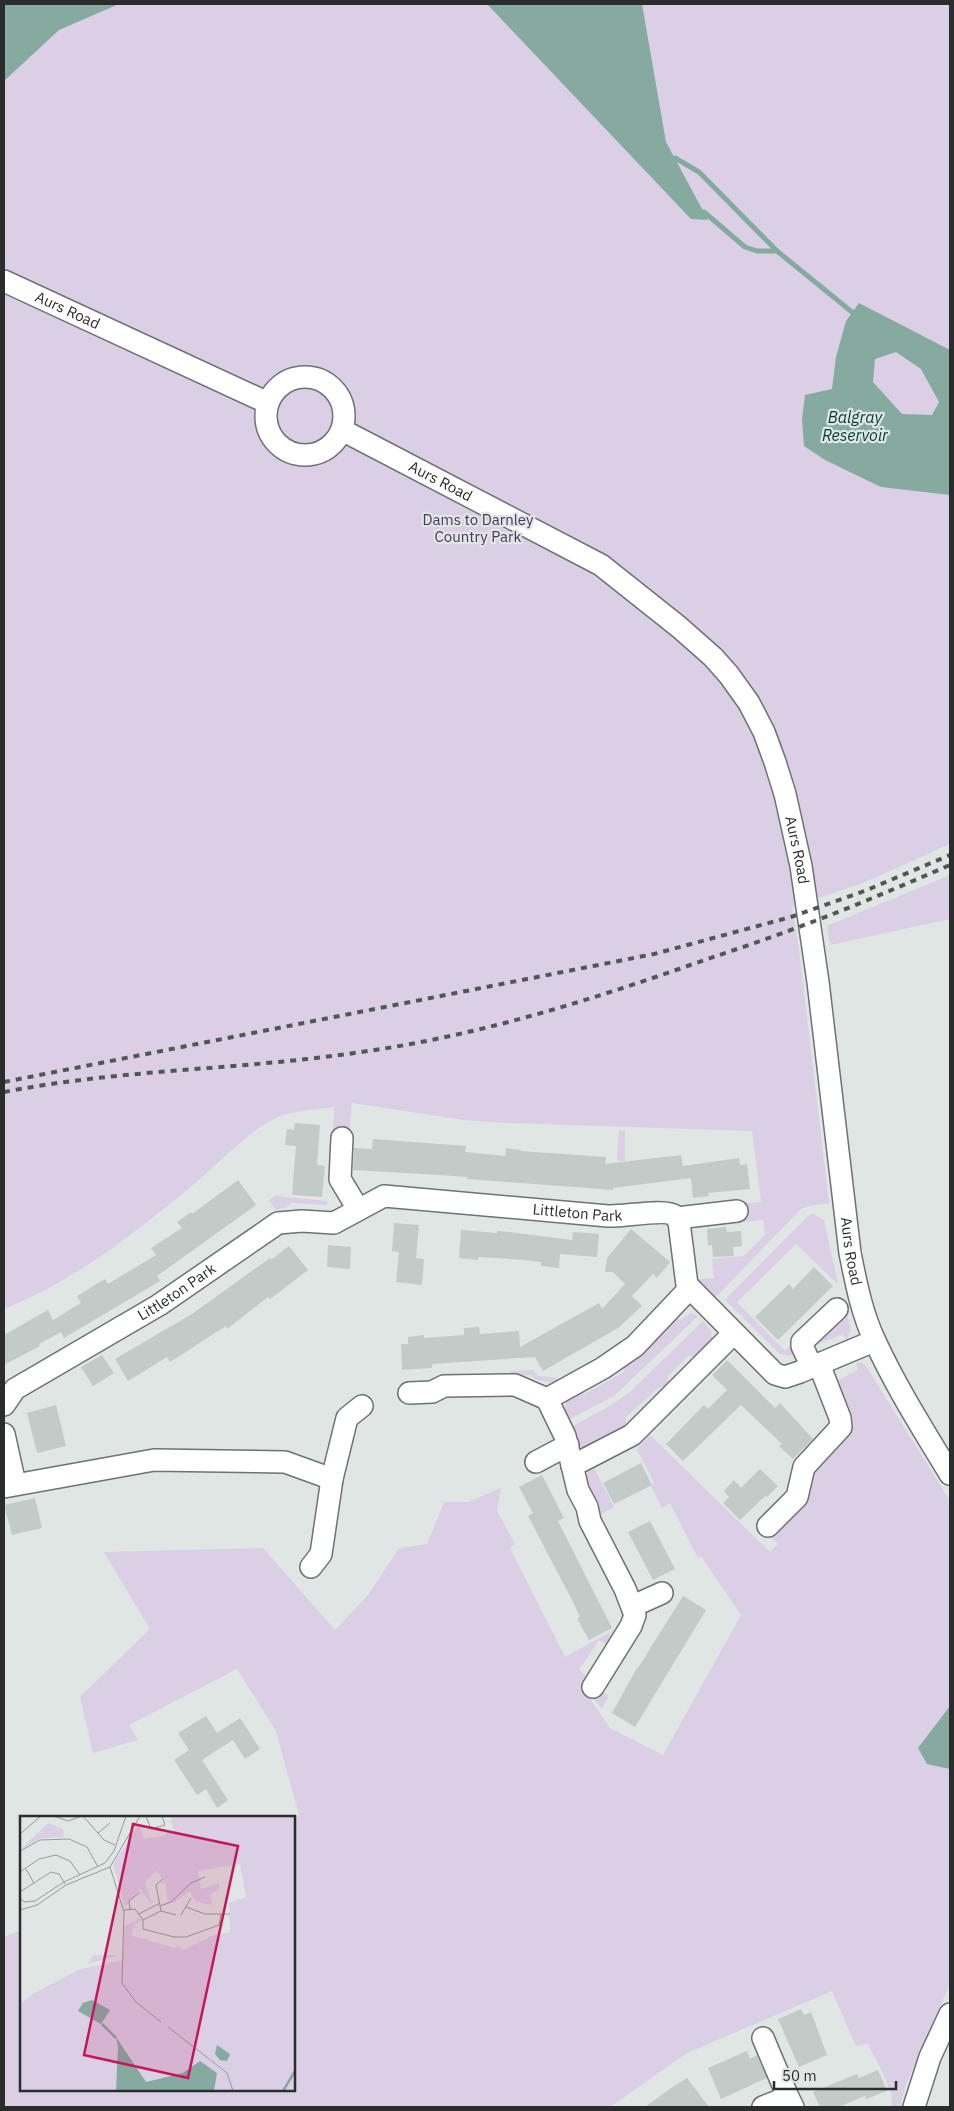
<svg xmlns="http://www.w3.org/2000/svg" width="954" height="2111" viewBox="0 0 954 2111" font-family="'IBM Plex Sans',sans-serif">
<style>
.green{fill:#dacfe5}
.water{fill:#86aaa0;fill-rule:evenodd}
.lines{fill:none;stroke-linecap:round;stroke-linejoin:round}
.stream{stroke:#86aaa0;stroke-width:5}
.building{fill:#c3cbc8}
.minor-casing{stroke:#6c7371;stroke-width:24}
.minor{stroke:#fff;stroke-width:21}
.rail{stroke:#525655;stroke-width:4;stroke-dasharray:6 6;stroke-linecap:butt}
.labels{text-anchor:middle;stroke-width:4.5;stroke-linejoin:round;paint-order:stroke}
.street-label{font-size:15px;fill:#2a2d2c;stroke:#dfe6e4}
.park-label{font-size:15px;fill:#4c365f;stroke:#dfe6e4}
.water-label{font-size:16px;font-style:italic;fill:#033c31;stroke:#dfe6e4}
.inset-river{fill:none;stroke:#86aaa0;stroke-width:2.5}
.inset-road{fill:none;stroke:#979c9a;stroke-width:1}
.view{fill:#c2185b;fill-opacity:0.15;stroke:#c2185b;stroke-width:2.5}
.inset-edge{fill:none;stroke:#2a2d2c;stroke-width:2.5}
</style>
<rect width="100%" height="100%" fill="#dfe6e4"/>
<g class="green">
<path d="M4 4H950V844L863 883 792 907 799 949 829 1203 809 1206 801 1209 714 1299 701 1285 699 1279 714 1278 712 1259 744 1256 765 1235 763 1220 693 1227V1222L742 1204 761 1202 752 1131 507 1123 464 1120 352 1103 349 1134 333 1133 334 1107C320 1109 290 1111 278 1117 249 1130 218 1164 193 1185 135 1233 74 1281 4 1309Z"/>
<path d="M950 875V919L830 945 827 926Z"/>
<path d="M619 1130 625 1131V1161H618L617 1156Z"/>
<path d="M275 1196 327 1201V1205L292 1203 287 1207 276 1210 269 1200Z"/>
<path d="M813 1214 824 1220 838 1284 796 1244 737 1302 785 1351 791 1345 799 1353 788 1356 780 1354 725 1300 808 1216Z"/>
<path d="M846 1310 851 1330 847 1339 846 1340 843 1334 811 1347Z"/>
<path d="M691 1313 698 1316 614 1396 566 1421 562 1415 569 1395 574 1391 585 1394 624 1372 625 1362 676 1317 680 1320Z"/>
<path d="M703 1321 711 1331 712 1339 694 1356H688L668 1376V1385L658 1388 626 1417V1431L582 1452 569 1428 608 1407 630 1392Z"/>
<path d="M861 1362 866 1366 950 1501V1984L906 2084 900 2107H891C897 2094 874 2057 868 2044L856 2046 832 1991 687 2053 610 2107H4V1937L21 1930V2090H294V1819L299 1815 276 1731 237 1669 129 1725 138 1740 93 1753 80 1697 150 1629 104 1552 263 1548 335 1630 368 1595 399 1548 427 1544 444 1502H468L501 1488 497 1511 515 1544 510 1548 565 1657 614 1630 609 1635 613 1638 608 1645 599 1640 579 1670C590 1678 597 1689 609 1696L602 1708 583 1689 610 1728 663 1755 741 1615 701 1556 698 1558 670 1503 662 1508 651 1486 654 1483 637 1449 650 1435 770 1552 778 1544 769 1535 812 1469 837 1440 834 1382 858 1370 856 1363Z"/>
<path d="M533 1370 538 1376 559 1378 556 1383 537 1380 531 1375 512 1376 510 1371Z"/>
<path d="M594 1468 614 1507 599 1515V1505L586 1479 588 1472Z"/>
</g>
<g class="water">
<path d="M4 4H119L59 30 4 81Z"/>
<path d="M487 4H642L666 142 708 220 691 219Z"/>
<path d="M859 303 950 350V495L881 487 825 460 804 446 802 419 805 395 832 389 836 357 846 321ZM896 352 921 369 939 402 932 415 902 414 873 382 875 359Z"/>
<path d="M950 1706V1769L927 1764 918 1748Z"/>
</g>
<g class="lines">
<g class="stream">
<path d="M675 158 699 172 777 251"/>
<path d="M704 212 745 247 757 251H777L852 312"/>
</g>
</g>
<g class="building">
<path d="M295 1123 320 1125 317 1165 325 1166 322 1197 292 1195 296 1146 285 1145 287 1129 294 1130Z"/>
<path d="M373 1139 466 1146 465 1152 505 1156 506 1148 521 1150 520 1151 606 1157 605 1164 681 1155 683 1166 739 1158 740 1165 747 1164 750 1189 708 1193 709 1196 693 1198 691 1178 613 1188V1190L467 1179V1177L440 1175 353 1170 354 1148 372 1149Z"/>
<path d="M238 1180 256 1205 157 1276 160 1281 64 1338 61 1332 39 1344 40 1346 4 1365V1335L48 1310 53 1320 81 1303 77 1296 105 1279 108 1284 156 1255 151 1248 182 1228 177 1222 191 1212 192 1214Z"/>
<path d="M394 1223 419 1225 416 1258 424 1259 422 1285 396 1282 399 1252 392 1251Z"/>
<path d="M726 1227 727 1232 741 1231 742 1246 733 1247 734 1256 713 1257 712 1245H708L707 1229Z"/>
<path d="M631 1229 670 1262 657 1278 653 1274 632 1296 642 1306 618 1328 543 1371 535 1357 432 1364V1368L402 1370 401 1344H408V1337L424 1335V1338L464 1335V1328L479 1327 480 1334 519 1331 520 1347 599 1303 602 1309 625 1284 613 1272H605L607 1258Z"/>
<path d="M461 1230 497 1233V1231L510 1232 572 1240 573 1232 599 1234 597 1257 560 1254 559 1268 541 1266V1262L524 1260 478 1257V1260L459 1258Z"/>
<path d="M328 1245 351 1247 350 1269 327 1267Z"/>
<path d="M289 1246 308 1270 270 1299 268 1297 227 1329 226 1326 170 1362 167 1357 128 1381 115 1359 192 1314 270 1258 271 1260Z"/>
<path d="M814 1267 833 1286 778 1340 755 1317 789 1284 793 1289Z"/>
<path d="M102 1355 114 1373 93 1386 81 1367Z"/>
<path d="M727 1360 775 1408 780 1403 813 1439 793 1459 779 1446 782 1444 741 1405 683 1461 666 1444 704 1405 708 1409 727 1390 712 1375Z"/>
<path d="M56 1405 66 1446 37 1453 27 1413Z"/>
<path d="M641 1463 652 1485 614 1504 603 1483Z"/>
<path d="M760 1469 778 1486 767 1497 765 1496 740 1520 723 1503 729 1497 724 1491 734 1480 741 1488Z"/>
<path d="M542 1475 564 1518 558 1521 612 1628 589 1640 577 1618 580 1617 572 1600 528 1516 533 1513 519 1487Z"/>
<path d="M35 1498 42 1528 12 1535 4 1505Z"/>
<path d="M650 1521 675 1569 653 1580 628 1532Z"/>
<path d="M683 1596 706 1610 635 1727 612 1713 637 1668H638Z"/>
<path d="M206 1716 217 1733 240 1718 260 1749 245 1759 233 1740 202 1760 228 1800 217 1808 206 1789 197 1795 174 1760 189 1750 178 1733Z"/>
<path d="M801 2009 804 2015 811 2012 827 2055 799 2067 778 2019Z"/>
<path d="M747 2051 750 2059 757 2055 767 2078 721 2099 708 2068Z"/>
<path d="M878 2070 887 2091 866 2099 865 2096 839 2107H820L813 2092 857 2074 859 2078Z"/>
<path d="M687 2078 709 2107H645L674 2086Z"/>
</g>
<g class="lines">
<g class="minor-casing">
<g id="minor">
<path id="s1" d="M4 281 268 403"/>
<circle cx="305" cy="416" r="39"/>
<path id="s2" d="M342 430 601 565 679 627 713 657 729 675 749 703 764 732 775 762 785 794 801 866 818 982 850 1253C856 1283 862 1314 875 1341 896 1387 924 1431 950 1474"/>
<path d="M342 1138 340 1179 358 1209"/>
<path d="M677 1218 737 1211"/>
<path d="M812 1367 802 1346V1342L837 1309"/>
<path d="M409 1393 432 1392 444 1386 515 1385 547 1399 565 1436 578 1490 587 1507 590 1521 625 1589 635 1615 631 1626 593 1687"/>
<path d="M547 1399 603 1368 635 1346 690 1288"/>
<path id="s3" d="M4 1405 15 1389 159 1305 278 1223 302 1221 334 1223 384 1196 608 1216C623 1217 666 1208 675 1216 675 1216 679 1222 679 1222L687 1285 775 1374 785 1377 800 1372 874 1341"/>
<path d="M4 1434 15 1484"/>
<path d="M536 1462 568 1445"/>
<path d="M572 1466 632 1435 734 1333"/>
<path d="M4 1487 154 1460 285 1462 332 1479"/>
<path d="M768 1526 797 1497 804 1467 841 1427 840 1418 819 1364"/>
<path d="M311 1567 321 1554 332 1479 347 1418 362 1406"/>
<path d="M633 1606 662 1593"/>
<path d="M763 2038 788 2097"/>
<path d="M763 2107 788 2097 793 2107"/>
<path d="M914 2107 930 2057 950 2014"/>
</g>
</g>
<use href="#minor" class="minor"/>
<g class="rail">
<path d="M4 1082 654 954 791 917 867 890 950 855"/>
<path d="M4 1092C121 1069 242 1070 361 1052 470 1037 575 1005 679 969 718 955 757 943 796 928 848 909 899 887 950 865"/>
</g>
</g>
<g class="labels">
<g class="street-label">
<text dy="5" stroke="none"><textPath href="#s1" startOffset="70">Aurs Road</textPath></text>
<text dy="5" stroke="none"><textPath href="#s2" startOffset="111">Aurs Road</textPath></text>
<text dy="5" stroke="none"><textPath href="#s2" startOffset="651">Aurs Road</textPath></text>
<text dy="5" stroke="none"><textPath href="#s3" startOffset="638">Littleton Park</textPath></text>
<text dy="5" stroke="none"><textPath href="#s2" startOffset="1056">Aurs Road</textPath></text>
<text dy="5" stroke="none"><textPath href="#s3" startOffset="208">Littleton Park</textPath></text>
</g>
<g class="park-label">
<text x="478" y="525">Dams to Darnley<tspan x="478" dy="17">Country Park</tspan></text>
</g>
<g class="water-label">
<text x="855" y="423">Balgray<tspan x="855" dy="18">Reservoir</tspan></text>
</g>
</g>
<g transform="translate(20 1816)">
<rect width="275" height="275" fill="#dfe6e4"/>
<path d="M151 0H275V275H0V188L13 178 58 154 102 144 105 110 120 102 121 105 113 110 121 111 113 112 112 120 126 123 128 120 127 124 155 132 156 129 164 133 194 119 210 116 209 87 226 81 220 48 178 55 181 73 199 67V73L190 79 193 89 176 86 170 75 155 86 148 87 145 67 139 68 144 65 136 54 125 67 132 88 120 73 105 91 93 48 119 9 124 23 141 20 154 15 151 6 147 8 152 5 146 7 152 4ZM28 7 43 13 44 21 21 22 0 34ZM74 139H99L67 148Z" fill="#dacfe5"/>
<path d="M72 184 90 194 81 208 58 195 63 187ZM96 221 126 266 163 257 180 245 197 257 194 275H96L98 231ZM197 229 210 238 207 245 200 244 195 238Z" fill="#86aaa0"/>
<path class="inset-river" d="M82 208 96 222M263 275 275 255"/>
<path class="inset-road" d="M34 0 48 5 62 0M63 0 84 24 95 29M120 0 90 51 104 96 102 167 116 186 141 206M126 0 131 13 145 9 142 0M78 17 90 7M0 18 21 0M0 35 20 24 49 23 67 31 78 51M6 53 14 67M0 56 19 43 36 39 50 45 60 59M143 63 136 69 141 95 156 99M0 76 31 56 39 58 45 68M0 82 4 86 15 85 44 66 85 47 94 35 106 0M140 90 151 86 171 67 185 61M166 91 185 98H210M110 93 109 85 120 76M0 94 17 89 46 69 90 51M104 94 115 93 123 104V113L154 121H166L199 109 201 98M119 98 140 87M161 99 171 82M123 104 141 95M148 211 207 257 213 275"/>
<path class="view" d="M113 8 218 30 168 262 64 239Z"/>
<rect width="275" height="275" class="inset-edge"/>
</g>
<rect width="954" height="2111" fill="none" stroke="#2a2d2c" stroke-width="10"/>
<path d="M774 2081v8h122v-8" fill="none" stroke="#2a2d2c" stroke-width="2.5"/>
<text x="782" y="2081" font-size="15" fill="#2a2d2c" stroke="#dfe6e4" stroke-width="4" paint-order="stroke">50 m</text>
</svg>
